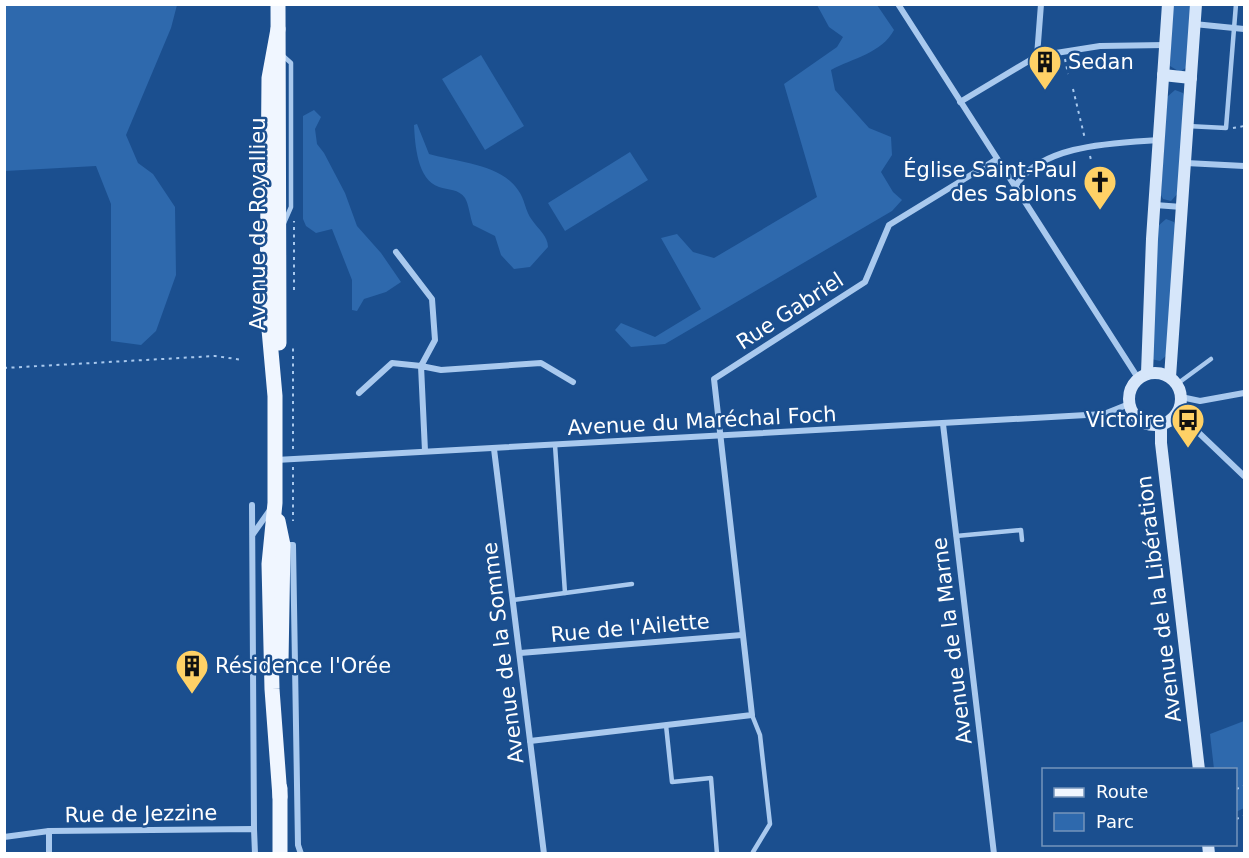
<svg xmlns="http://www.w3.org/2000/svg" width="1249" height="858" viewBox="0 0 1249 858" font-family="'DejaVu Sans',sans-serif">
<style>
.green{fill:#2e69ad}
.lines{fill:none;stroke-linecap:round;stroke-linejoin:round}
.path{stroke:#a9c9ee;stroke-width:2;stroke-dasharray:3 4.5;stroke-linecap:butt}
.lane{stroke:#a9c9ee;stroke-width:4.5}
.street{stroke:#a9c9ee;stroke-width:6}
.secondary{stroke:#d6e6fa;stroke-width:12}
.primary{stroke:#f0f6ff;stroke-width:15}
.labels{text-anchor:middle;stroke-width:5;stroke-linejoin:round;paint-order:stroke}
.poi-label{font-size:21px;fill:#fff;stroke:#1b4f8f;text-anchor:start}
.street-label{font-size:21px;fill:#fff;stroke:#1b4f8f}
</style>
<rect width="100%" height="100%" fill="#1b4f8f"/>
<g class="green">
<path d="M4 5H177L171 28 126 135 138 163 153 174 175 207 176 275 156 331 141 345 111 341V204L96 166 5 171Z"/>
<path d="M817 5H877L894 30C882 53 853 58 831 70L835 90 869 128 891 137 892 155 881 172 893 192 902 200 892 211 665 344 631 347 615 330 621 323 655 337 701 309 661 238 677 234 693 252 714 258 817 197 784 84 837 47 843 37 829 27Z"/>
<path d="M1173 5H1192L1187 67 1180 72 1170 66Z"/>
<path d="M481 55 524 126 485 150 442 79Z"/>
<path d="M1175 90 1183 93 1185 98 1179 192 1171 201 1163 199 1161 195 1167 97Z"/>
<path d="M314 110 321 117 315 129 317 144 324 153 345 193 357 226 381 253 401 282 386 292 364 299 357 311 352 310V280L332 229 316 233 306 226 303 219V116Z"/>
<path d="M417 124 429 154C457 162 501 164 518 190 525 199 525 211 532 220 538 229 548 236 548 247L530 267 514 269 501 255 495 236 473 225C470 217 469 205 465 198 459 189 448 190 439 187 417 180 415 144 414 125Z"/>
<path d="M630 152 648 180 565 231 548 203Z"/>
<path d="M1166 219 1174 222 1176 227 1167 355 1160 361 1151 359 1158 226Z"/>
<path d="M1244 721V808L1236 812V770L1214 769 1210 734Z"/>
</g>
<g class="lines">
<g class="path">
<path d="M1065 59 1068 74"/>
<path d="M1073 89 1085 139"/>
<path d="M1233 128 1244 126"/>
<path d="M1090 156 1092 163"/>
<path d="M294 290V221"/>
<path d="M4 368 215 356 243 360"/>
<path d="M293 449V344"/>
<path d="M293 467V521"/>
<path d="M1236 789 1244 786"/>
<path d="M1236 819 1244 816"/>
</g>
<g class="lane">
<path d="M281 54 291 63V207L284 223"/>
<path d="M1187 126 1226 128 1236 4"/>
<path d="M1177 384 1211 359"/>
<path d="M555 445 565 593"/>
<path d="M956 536 1021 530 1022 540"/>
<path d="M513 600 632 584"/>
<path d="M752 715 760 735 770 824 753 852"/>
<path d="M666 725 672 782 711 778 717 854"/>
</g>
<g class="street">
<path d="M898 4 1138 378"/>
<path d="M1194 24 1244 29"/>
<path d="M1037 56 1041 4"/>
<path d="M960 102 1037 56 1100 46 1165 45"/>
<path d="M1186 163 1244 166"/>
<path d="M1015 187C1040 144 1115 143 1159 140"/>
<path d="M1155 205 1182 207"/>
<path d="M359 393 392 363 421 366 435 340 432 299 396 252"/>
<path d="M1181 397 1200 401 1244 393"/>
<path d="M1177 412 1244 476"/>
<path d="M943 424 994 854"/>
<path d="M494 449 544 854"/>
<path d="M425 451 421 366 441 370 541 363 573 382"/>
<path d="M276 460 1104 414 1129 404"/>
<path d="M252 505 254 829"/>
<path d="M253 534 270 510"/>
<path d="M285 545H293L298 845 301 854"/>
<path d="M520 653 742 635"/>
<path d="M530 741 752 715 714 379 865 282 889 225 997 159"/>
<path d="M4 837 49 831 254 829 255 854"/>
<path d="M49 854V831"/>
</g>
<g class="secondary">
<path d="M1163 75 1191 78"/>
<circle cx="1155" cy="399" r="26"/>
<path d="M1147 373 1152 239 1168 4"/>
<path d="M1170 377 1196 4"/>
<path d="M1161 424V443L1199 770"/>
<path d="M1208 844 1209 854"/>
</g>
<g class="primary">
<path d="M278 4 279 343"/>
<path d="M278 29 269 78 267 307 275 396V503L269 564 272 689 280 797"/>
<path d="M278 521 283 545 281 662"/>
<path d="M280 788V854"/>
</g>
</g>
<defs>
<g id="building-pin" transform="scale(1.725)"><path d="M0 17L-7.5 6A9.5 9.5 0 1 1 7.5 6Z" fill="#ffd166" stroke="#1b4f8f"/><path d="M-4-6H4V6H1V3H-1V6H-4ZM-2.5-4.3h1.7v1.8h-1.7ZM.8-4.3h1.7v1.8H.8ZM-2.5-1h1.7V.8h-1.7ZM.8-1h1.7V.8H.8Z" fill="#111"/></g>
<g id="church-pin" transform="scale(1.725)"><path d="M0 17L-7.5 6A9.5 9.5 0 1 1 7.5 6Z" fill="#ffd166" stroke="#1b4f8f"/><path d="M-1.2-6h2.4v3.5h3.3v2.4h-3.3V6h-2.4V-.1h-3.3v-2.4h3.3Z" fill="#111"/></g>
<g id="bus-pin" transform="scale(1.725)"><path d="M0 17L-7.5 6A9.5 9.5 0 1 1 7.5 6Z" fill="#ffd166" stroke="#1b4f8f"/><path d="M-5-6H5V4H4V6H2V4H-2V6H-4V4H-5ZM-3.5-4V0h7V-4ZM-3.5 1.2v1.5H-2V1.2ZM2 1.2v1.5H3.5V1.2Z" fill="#111"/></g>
</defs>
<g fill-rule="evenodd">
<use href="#building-pin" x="1045" y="62"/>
<use href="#church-pin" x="1100" y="182"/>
<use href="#bus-pin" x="1188" y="420"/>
<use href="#building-pin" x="192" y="666"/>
</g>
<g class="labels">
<g class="poi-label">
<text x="1068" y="69">Sedan</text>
<text x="1077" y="177" text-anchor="end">Église Saint-Paul<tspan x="1077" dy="24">des Sablons</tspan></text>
<text x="1165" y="427" text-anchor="end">Victoire</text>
<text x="215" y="673">Résidence l'Orée</text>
</g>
<g class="street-label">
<text transform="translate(258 224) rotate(-90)" y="7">Avenue de Royallieu</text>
<text transform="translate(790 311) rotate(-33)" y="7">Rue Gabriel</text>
<text transform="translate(702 421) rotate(-3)" y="7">Avenue du Maréchal Foch</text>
<text transform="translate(1159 599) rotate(-97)" y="7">Avenue de la Libération</text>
<text transform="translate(630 628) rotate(-5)" y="7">Rue de l'Ailette</text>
<text transform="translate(952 641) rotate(-97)" y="7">Avenue de la Marne</text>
<text transform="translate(503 653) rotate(-97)" y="7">Avenue de la Somme</text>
<text transform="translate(141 814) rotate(-1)" y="7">Rue de Jezzine</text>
</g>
</g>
<rect width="1249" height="858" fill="none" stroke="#ffffff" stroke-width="12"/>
<rect x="1042" y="768" width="195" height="78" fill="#1b4f8f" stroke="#7695bc" stroke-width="1.5"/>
<rect x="1054" y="788" width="30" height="9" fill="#f0f6ff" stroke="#7695bc" stroke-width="1.5"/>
<text x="1096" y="798" font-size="18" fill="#ffffff">Route</text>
<rect x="1054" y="813" width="30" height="18" fill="#2e69ad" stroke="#7695bc" stroke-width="1.5"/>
<text x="1096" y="828" font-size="18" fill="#ffffff">Parc</text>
</svg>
